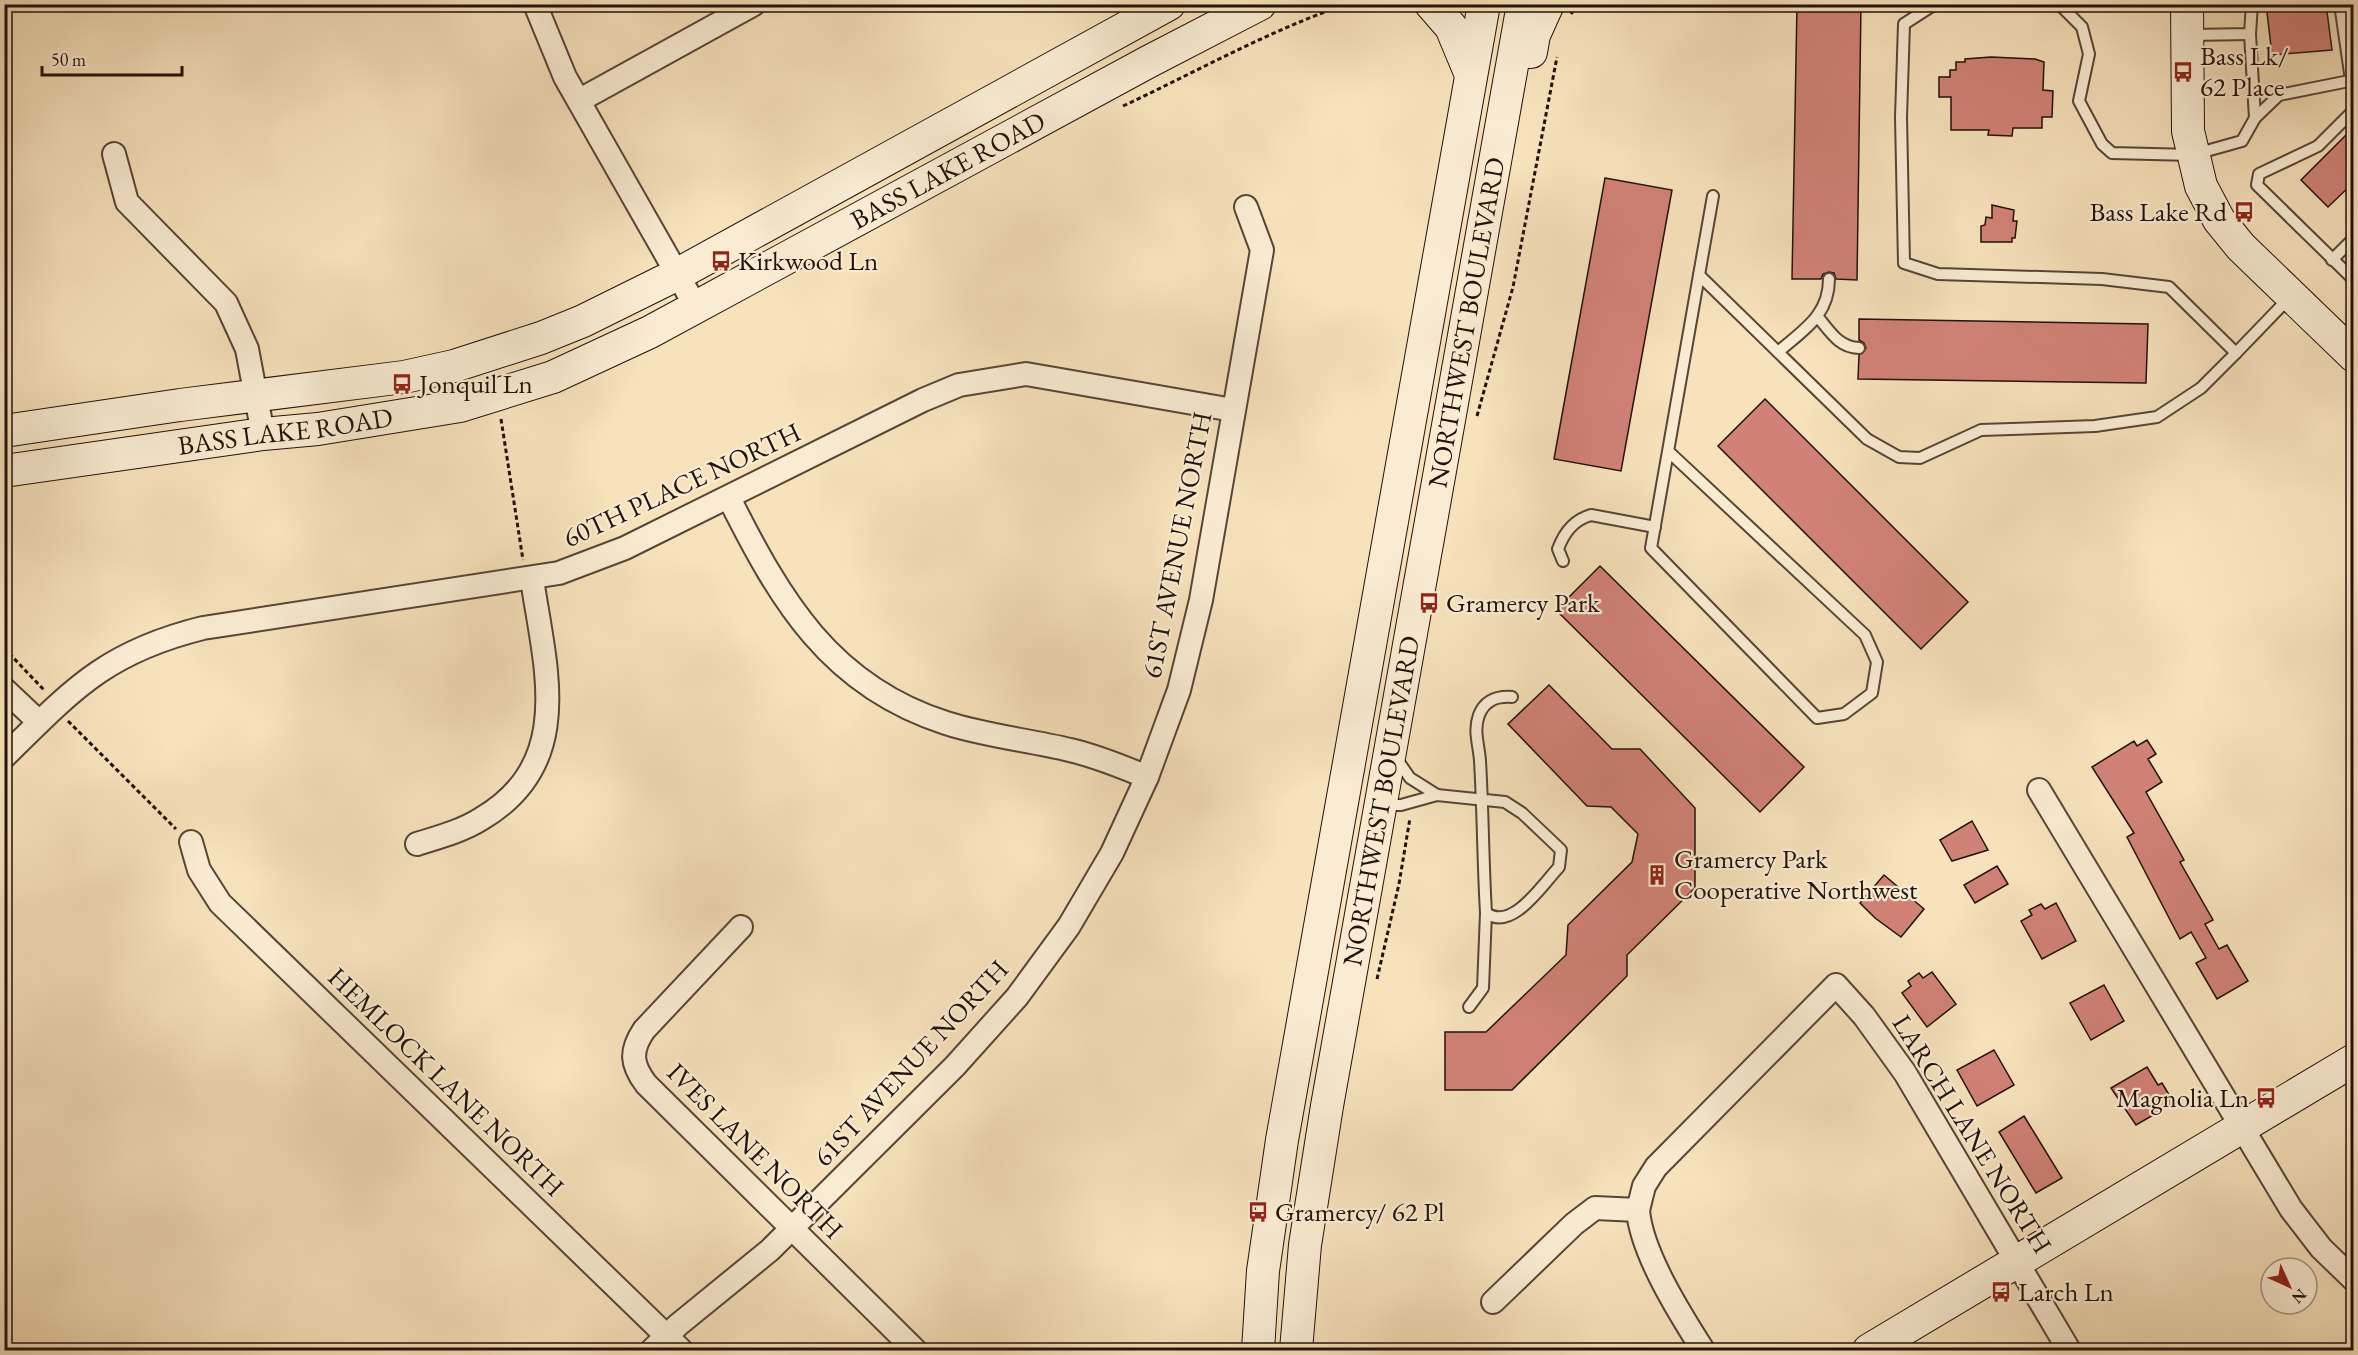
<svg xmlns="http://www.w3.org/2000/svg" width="2358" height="1355" viewBox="0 0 2358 1355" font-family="'EB Garamond',serif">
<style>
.building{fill:#d18277;stroke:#22110a;stroke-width:1.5}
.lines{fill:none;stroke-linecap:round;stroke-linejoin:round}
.lane-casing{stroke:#574536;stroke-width:14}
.street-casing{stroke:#574536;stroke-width:26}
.secondary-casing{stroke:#22110a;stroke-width:34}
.path{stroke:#22110a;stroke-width:3;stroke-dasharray:4.5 3;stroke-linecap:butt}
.lane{stroke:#faecd3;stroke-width:10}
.street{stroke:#faecd3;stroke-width:22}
.secondary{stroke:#faecd3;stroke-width:32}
.labels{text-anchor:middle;stroke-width:4.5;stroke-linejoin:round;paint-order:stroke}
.poi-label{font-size:27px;fill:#22110a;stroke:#faecd3;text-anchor:start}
.street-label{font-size:27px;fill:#22110a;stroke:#faecd3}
</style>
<rect width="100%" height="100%" fill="#f7e2bc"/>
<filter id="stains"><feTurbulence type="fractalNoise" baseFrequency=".00333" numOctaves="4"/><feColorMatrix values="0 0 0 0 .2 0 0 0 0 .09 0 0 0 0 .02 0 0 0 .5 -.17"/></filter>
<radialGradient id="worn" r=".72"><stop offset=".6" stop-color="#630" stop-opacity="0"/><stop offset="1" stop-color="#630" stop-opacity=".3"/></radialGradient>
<g class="building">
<path d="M1797 4H1861L1857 280 1836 279 1834 273 1829 272 1823 274 1821 279H1792Z"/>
<path d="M2266 4H2326L2332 50 2272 55Z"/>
<path d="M1991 57 2035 59 2044 62 2043 90 2053 91 2052 117H2042V128H2013L2012 136 1988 135 1989 130H1951V97H1939V77H1950V70H1956V62H1965V59Z"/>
<path d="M2354 127V182L2328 207 2301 180Z"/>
<path d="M1605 178 1672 190 1621 471 1554 459Z"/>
<path d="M1992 205 2014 210 2013 221H2017L2015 238H2012V242H1981V226L1985 225 1986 217 1992 218Z"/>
<path d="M1859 319 2148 324 2146 383 1858 379 1859 355 1866 348 1864 343 1859 340Z"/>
<path d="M1765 399 1968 602 1921 649 1718 446Z"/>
<path d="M1600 566 1804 767 1760 812 1556 610Z"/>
<path d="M1549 685 1612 749H1640L1695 808V888L1627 955V976L1512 1090H1445V1032H1486L1566 955 1568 925 1632 862 1638 834 1611 807 1587 806 1508 724Z"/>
<path d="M2147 740 2156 754 2148 759 2162 782 2146 792 2184 860 2180 862 2213 920 2205 924 2219 949 2227 945 2248 981 2217 999 2196 963 2206 958 2191 932 2180 939 2127 837 2134 833 2092 767 2134 741 2137 746Z"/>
<path d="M1972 821 1988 850 1952 861 1940 840Z"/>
<path d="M1997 866 2008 884 1975 903 1964 885Z"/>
<path d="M1884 875 1924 909 1901 937 1875 918 1860 903Z"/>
<path d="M2056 903 2076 941 2042 959 2021 921 2032 915 2029 910 2041 904 2045 909Z"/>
<path d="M1932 972 1956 1004 1927 1027 1902 993 1911 986 1908 981 1919 973 1923 978Z"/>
<path d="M2104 985 2124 1021 2091 1040 2070 1003Z"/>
<path d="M1994 1050 2014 1085 1977 1106 1957 1070Z"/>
<path d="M2147 1067 2158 1085 2162 1083 2174 1103 2136 1125 2111 1088Z"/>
<path d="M2024 1116 2062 1178 2036 1193 1999 1132Z"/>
</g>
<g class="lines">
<g class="lane-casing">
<g id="lane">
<path d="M2059 4 2082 27 2089 54 2079 101 2102 144 2112 153 2192 155 2242 141 2255 118 2279 95 2354 80"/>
<path d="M2340 4 2351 80"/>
<path d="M2250 34 2255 118"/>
<path d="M2190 35 2250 34 2252 4"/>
<path d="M2354 110 2318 146 2259 174 2257 185 2354 280"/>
<path d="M2332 260 2354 238"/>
<path d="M1699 275 1713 196"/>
<path d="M1817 316C1830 331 1838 347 1859 348"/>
<path d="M1778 352C1803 330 1829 316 1829 279"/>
<path d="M2236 353 2290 297"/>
<path d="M1668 451 1865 635 1877 662 1872 693 1844 714 1817 718 1651 548 1699 275 1867 439 1899 457 1920 458 1981 430 2095 426 2157 417 2201 388 2236 353 2169 287 2102 279 1938 274 1904 263 1901 117 1904 24 1935 4"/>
<path d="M1563 561 1558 549C1564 533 1573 520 1591 515L1655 527"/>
<path d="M1396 758 1410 778 1437 795"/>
<path d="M1385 805H1401L1437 795 1505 802 1522 813 1561 850 1559 867C1542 885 1512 932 1486 913 1483 862 1483 811 1480 761 1479 745 1473 731 1479 715 1485 700 1497 696 1512 697"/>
<path d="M1469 1007 1483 988 1486 913"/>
</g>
</g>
<g class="street-casing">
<g id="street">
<path d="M535 4 565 77 696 307"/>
<path d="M580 100 754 4"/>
<path d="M114 154 127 202 226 303 247 349 263 434"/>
<path d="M729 498C780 600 830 686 946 723 986 736 1029 740 1070 750 1096 756 1123 767 1147 777"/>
<path d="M4 689 39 722"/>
<path d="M4 757C73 689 106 652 203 628L559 573 625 548 923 400 959 385 1026 374 1233 410"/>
<path d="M2039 790 2291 1209 2321 1248 2354 1280"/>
<path d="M191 842 199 870 220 903 681 1350"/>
<path d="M417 844C439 837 462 831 481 819 576 763 545 668 532 579"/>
<path d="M741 927 644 1030C630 1051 631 1064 646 1084L915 1350"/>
<path d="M1638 1210C1641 1252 1680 1314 1703 1350"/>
<path d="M1493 1302 1574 1224 1595 1208 1638 1210 1644 1186 1656 1167 1836 985 1864 1016 1905 1073 2069 1350"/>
<path d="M652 1350 678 1325 770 1250 955 1066 1017 997 1069 926 1112 853 1147 777 1179 690 1201 600 1262 250 1246 207"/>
</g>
</g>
<g class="secondary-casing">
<g id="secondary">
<path d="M1431 4 1451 27 1471 75"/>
<path d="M2187 4 2188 131 2201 186 2219 220 2241 247 2354 356"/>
<path d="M1531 52 1534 35 1548 4"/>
<path d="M4 431 180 405 404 377 454 366 541 338 583 321 678 274 1169 4"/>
<path id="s1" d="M4 471 263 434 318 429 460 406 553 377 650 332 1148 62 1260 4"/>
<path d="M1258 1350 1263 1271 1282 1140 1484 4"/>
<path id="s2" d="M1296 1350 1305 1245 1327 1106 1523 4"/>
<path d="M1869 1350 2354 1060"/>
</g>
</g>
<g class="path">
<path d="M1571 14 1578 4"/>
<path d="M1123 106C1198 71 1268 31 1347 4"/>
<path d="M1477 416 1513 287 1557 57"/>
<path d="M501 419 523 560"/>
<path d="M4 648 44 690"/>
<path d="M68 721 176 829"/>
<path d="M1377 979 1399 884 1410 818"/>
</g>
<use href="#lane" class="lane"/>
<use href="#street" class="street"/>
<use href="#secondary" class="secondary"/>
</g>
<defs>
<g id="bus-bare" transform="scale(1.62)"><path d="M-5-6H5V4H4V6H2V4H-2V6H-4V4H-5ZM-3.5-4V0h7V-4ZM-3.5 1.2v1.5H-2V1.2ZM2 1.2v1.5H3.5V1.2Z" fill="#8f2418" stroke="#faecd3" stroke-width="2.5" paint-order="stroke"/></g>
<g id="building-bare" transform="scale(1.62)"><path d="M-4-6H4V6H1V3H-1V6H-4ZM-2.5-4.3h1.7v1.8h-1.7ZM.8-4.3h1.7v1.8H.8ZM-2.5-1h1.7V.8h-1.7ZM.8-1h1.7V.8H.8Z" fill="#8f2418" stroke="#faecd3" stroke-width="2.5" paint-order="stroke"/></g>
</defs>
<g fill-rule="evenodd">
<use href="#bus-bare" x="2183" y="72"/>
<use href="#bus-bare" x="2244" y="212"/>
<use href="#bus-bare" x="721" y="261"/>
<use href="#bus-bare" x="402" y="384"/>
<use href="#bus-bare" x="1429" y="603"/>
<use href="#building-bare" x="1657" y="875"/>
<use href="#bus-bare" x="2266" y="1098"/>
<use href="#bus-bare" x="1258" y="1212"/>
<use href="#bus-bare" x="2001" y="1292"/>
</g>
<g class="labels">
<g class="poi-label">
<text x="2200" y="65">Bass Lk/<tspan x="2200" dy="31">62 Place</tspan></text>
<text x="2227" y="221" text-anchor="end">Bass Lake Rd</text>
<text x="738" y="270">Kirkwood Ln</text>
<text x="419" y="393">Jonquil Ln</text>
<text x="1446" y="612">Gramercy Park</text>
<text x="1674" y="868">Gramercy Park<tspan x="1674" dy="31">Cooperative Northwest</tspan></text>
<text x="2249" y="1107" text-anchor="end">Magnolia Ln</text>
<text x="1275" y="1221">Gramercy/ 62 Pl</text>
<text x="2018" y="1301">Larch Ln</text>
</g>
<g class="street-label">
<text dy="9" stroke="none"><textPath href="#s1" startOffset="1004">BASS LAKE ROAD</textPath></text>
<text dy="9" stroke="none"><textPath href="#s2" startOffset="1042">NORTHWEST BOULEVARD</textPath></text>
<text dy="9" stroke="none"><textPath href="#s1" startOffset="284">BASS LAKE ROAD</textPath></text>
<text transform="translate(682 485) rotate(-25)" y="9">60TH PLACE NORTH</text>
<text transform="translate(1177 545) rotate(-79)" y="9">61ST AVENUE NORTH</text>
<text dy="9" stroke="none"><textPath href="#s2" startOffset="556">NORTHWEST BOULEVARD</textPath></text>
<text transform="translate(911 1063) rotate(-47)" y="9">61ST AVENUE NORTH</text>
<text transform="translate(446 1082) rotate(44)" y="9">HEMLOCK LANE NORTH</text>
<text transform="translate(1972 1134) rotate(58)" y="9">LARCH LANE NORTH</text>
<text transform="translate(755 1151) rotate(45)" y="9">IVES LANE NORTH</text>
</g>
</g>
<rect width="2358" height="1355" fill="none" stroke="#f7e2bc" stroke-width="24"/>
<rect x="6" y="6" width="2346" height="1343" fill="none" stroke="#22110a" stroke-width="3"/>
<rect x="12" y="12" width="2334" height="1331" fill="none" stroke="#22110a" stroke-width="1.5"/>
<g transform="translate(2289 1286) rotate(135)"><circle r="28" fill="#faecd3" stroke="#a49483" stroke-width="1.5"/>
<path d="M0-4.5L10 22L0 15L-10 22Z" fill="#8f2418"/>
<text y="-9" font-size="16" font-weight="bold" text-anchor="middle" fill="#22110a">N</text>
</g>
<path d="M42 66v9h140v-9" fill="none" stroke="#22110a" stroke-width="3"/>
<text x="51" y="66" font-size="18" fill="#22110a" stroke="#faecd3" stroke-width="4.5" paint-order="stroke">50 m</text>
<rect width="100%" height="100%" filter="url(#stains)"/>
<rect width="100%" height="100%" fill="url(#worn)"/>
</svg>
